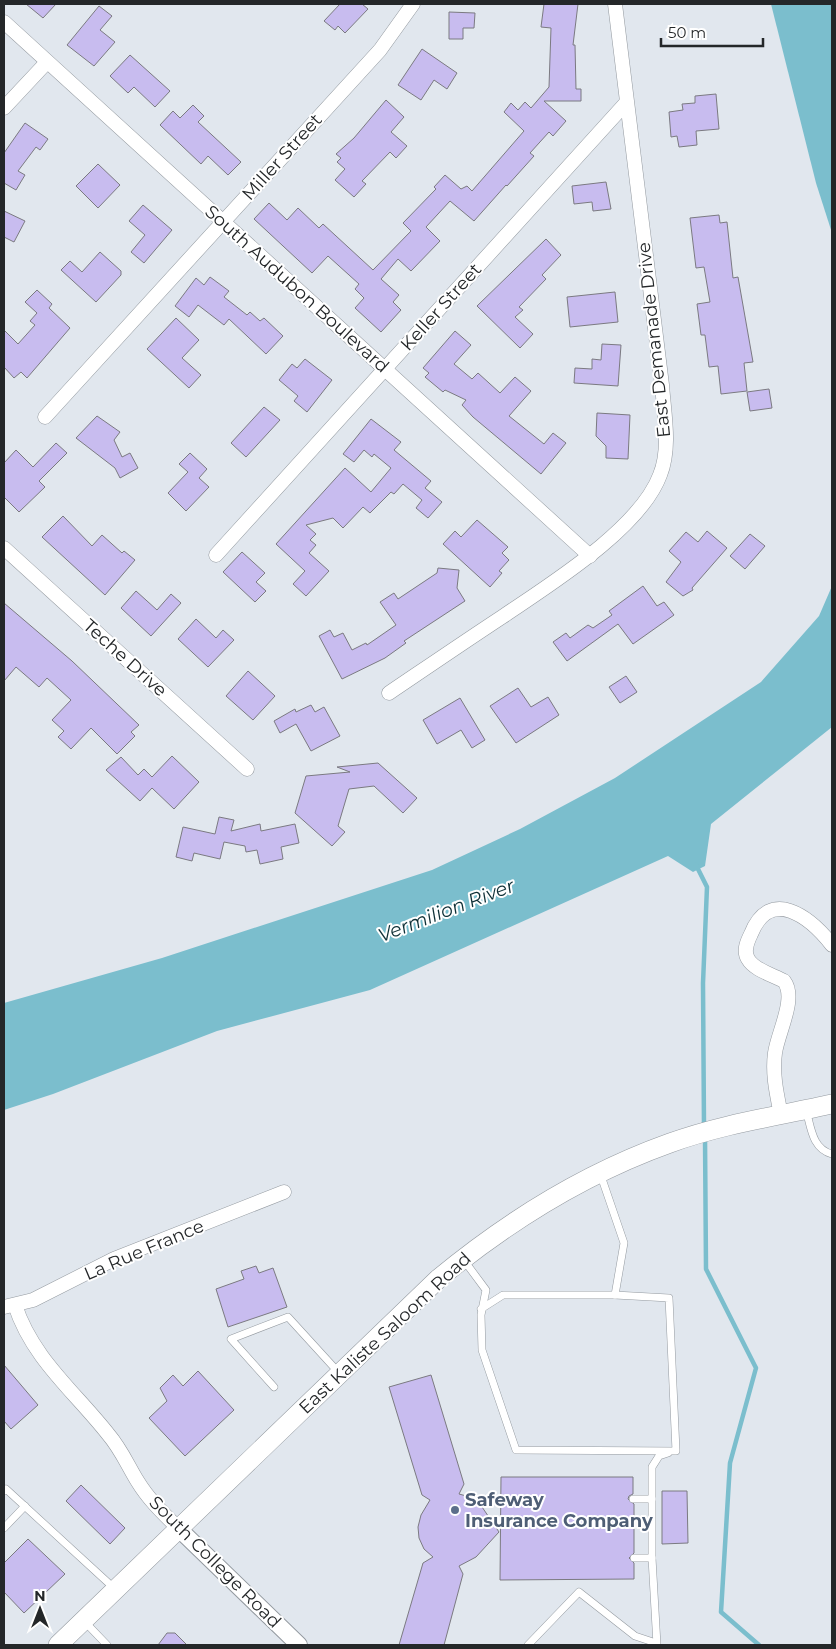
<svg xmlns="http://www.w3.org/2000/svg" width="836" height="1649" viewBox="0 0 836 1649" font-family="Montserrat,sans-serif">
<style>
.water{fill:#7bbecd}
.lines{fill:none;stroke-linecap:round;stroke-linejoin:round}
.stream{stroke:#7bbecd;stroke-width:4.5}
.building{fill:#c8bcef;stroke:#7b7a81}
.service-casing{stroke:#949aa0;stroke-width:8}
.minor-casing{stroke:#949aa0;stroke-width:15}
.tertiary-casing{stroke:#949aa0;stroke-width:18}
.secondary-casing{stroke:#949aa0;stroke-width:20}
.service{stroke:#fff;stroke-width:7}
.minor{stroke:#fff;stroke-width:14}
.tertiary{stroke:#fff;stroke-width:16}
.secondary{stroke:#fff;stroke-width:19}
.service-dot{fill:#5c6f8a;stroke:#fff;stroke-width:2}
.labels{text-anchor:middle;stroke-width:4;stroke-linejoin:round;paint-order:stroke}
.street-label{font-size:18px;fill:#242729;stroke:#fff}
.service-label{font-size:18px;font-weight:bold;fill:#4e5e75;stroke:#fff;text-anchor:start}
.water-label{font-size:19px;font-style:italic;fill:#0e3037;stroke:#fff}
</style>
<rect width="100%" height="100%" fill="#e1e7ee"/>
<g class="water">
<path d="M771 4H832V233L816 183Z"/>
<path d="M832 586V727L711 824 705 866 693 872 668 856 370 990 217 1031 53 1094 4 1110V1003L162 958 432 870 520 829 615 778 761 682 819 616Z"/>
</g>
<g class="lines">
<g class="stream">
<path d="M696 865 707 887 703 983 704 1127"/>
<path d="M705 1137 706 1269 756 1368 730 1463 721 1612 759 1645"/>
</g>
</g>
<g class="building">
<path d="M26 4H56L43 18Z"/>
<path d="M340 4H362L368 9 345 33 338 26 335 30 324 21Z"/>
<path d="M544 4H578L573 45H575L576 89H581V101H544L566 121 553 136 549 132 530 153 534 156 507 186 506 185 474 221 450 201 426 227 440 241 411 271 398 259 381 279 399 295 393 302 401 310 381 332 355 308 364 298 355 289 359 284 328 256 312 273 254 219 269 203 287 220 298 208 319 228 323 224 373 270 411 231 403 223 436 189 434 187 445 175 461 189 467 186 472 191 524 131 504 112 511 103 518 110 525 102 531 108 549 87 551 28 541 27Z"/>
<path d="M99 6 112 16 100 30 115 42 94 66 67 45Z"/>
<path d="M449 12 475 13 474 28H463V39H449Z"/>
<path d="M422 49 457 73 447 89 434 80 421 100 398 85Z"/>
<path d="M130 55 170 91 155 107 134 87 128 93 110 76Z"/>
<path d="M716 94 719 129 696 131 697 145 679 147 677 136 671 137 669 112 683 110 682 104 695 103V96Z"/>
<path d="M386 100 404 117 391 132 407 146 396 158 390 152 362 181 366 184 354 197 335 180 345 169 337 162 341 158 336 154 354 138Z"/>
<path d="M193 105 204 116 198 122 241 162 228 175 208 156 201 164 160 125 173 111 180 118Z"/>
<path d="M25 123 48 139 40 150 36 147 18 171 25 175 16 190 4 183V153Z"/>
<path d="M98 164 120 185 98 208 76 186Z"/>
<path d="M606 182 611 209 593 211 592 202 574 204 572 186Z"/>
<path d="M143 205 172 230 144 263 131 252 145 235 129 221Z"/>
<path d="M4 211 25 221 14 242 4 237Z"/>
<path d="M719 215 720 223 727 222 733 278 738 277 753 362 744 363 747 391 721 394 718 366 709 367 705 335H701L697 304 710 302 704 267 696 268 690 218Z"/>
<path d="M546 239 561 255 542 275 546 279 519 307 523 310 515 317 533 334 520 348 477 306Z"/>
<path d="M100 252 121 271V275L96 302 61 270 70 261 82 272Z"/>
<path d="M210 277 229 291 224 297 247 315 250 312 260 321 264 318 283 336 266 354 229 319 224 325 198 305 189 317 175 306 196 278 204 285Z"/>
<path d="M37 290 52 304 49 308 70 328 27 378 21 372 14 378 4 367V330L18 344 35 325 30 321 37 313 25 302Z"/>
<path d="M615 292 618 322 570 327 567 297Z"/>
<path d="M176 318 199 340 182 358 201 375 189 388 147 349Z"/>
<path d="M455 331 471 345 454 364 472 379 478 373 500 393 515 377 531 391 509 416 544 444 553 433 566 443 541 474 473 417 462 405 466 400 445 390 443 392 425 377 429 373 423 368Z"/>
<path d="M602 344 621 345 618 386 574 383 575 368 592 369V359L601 360Z"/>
<path d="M305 359 332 380 307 412 294 401 298 396 279 380 292 364 297 368Z"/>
<path d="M769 389 772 408 750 411 747 392Z"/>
<path d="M264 407 280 420 246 457 231 443Z"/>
<path d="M597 413 630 415 628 459 606 458V446L596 436Z"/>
<path d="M97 416 120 432 114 440 122 457 130 453 138 468 120 478 115 468 76 438Z"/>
<path d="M371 419 401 442 394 450 431 481 425 488 442 502 428 518 416 508 422 500 403 484 394 494 391 492 370 513 363 507 343 528 333 518 306 525 316 534 310 540 316 545 309 553 329 571 306 596 293 584 305 571 276 544 345 468 371 492 391 468 374 454 372 457 364 450 354 462 343 454Z"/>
<path d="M56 443 67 453 39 481 45 487 19 512 4 497V463L16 450 33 467Z"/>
<path d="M190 453 207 469 199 478 209 487 186 511 168 493 188 472 179 464Z"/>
<path d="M63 516 92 546 102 535 122 553 124 551 135 560 105 595 42 537Z"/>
<path d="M477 520 508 547 502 553 509 560 499 571 502 573 490 587 443 544 455 531 461 537Z"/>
<path d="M707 531 727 548 692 588 693 590 683 596 666 582 681 562 669 551 686 532 698 542Z"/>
<path d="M750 534 765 546 745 569 730 556Z"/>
<path d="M242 552 265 573 256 582 266 591 255 602 223 572Z"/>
<path d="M438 568 459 570 457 588 465 601 404 641 406 643 385 658 342 679 319 636 330 630 334 637 343 633 352 650 366 643 367 645 396 625 380 602 394 593 398 599 437 573Z"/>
<path d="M643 586 657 606 664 602 674 615 633 644 618 624 567 661 553 642 566 633 570 638 588 625 593 628 612 615 609 611Z"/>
<path d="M136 591 157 610 171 594 181 603 151 636 121 608Z"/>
<path d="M4 603 72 661 139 725 131 732 135 736 117 754 91 728 71 749 58 737 64 731 52 720 71 700 47 678 39 687 16 667 4 681Z"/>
<path d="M196 619 216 638 223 630 234 640 208 667 178 639Z"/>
<path d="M248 671 275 696 253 720 226 696Z"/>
<path d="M626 676 637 692 620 703 609 687Z"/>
<path d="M518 688 531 707 548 697 559 715 516 743 490 706Z"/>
<path d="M460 698 485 740 472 748 461 730 437 744 423 720Z"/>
<path d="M311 705 315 712 324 707 340 736 311 751 296 724 280 733 274 721 295 709 296 712Z"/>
<path d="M172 756 199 782 174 809 152 788 140 801 106 770 121 757 138 775 144 769 152 777Z"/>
<path d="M378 763 417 798 403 813 374 786 349 789 338 826 345 832 332 846 295 813 306 776 350 772 337 767Z"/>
<path d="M219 817 234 820 231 831 260 824 261 831 295 824 299 843 281 847 283 859 260 864 257 850 246 852 245 846 224 842 220 859 194 853 192 861 176 857 183 827 215 834Z"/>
<path d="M256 1266 259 1273 273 1268 287 1307 228 1327 216 1289 244 1279 241 1271Z"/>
<path d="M4 1365 38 1405 11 1429 4 1421Z"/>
<path d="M198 1371 234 1410 185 1456 149 1418 167 1401 160 1388 173 1375 183 1386Z"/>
<path d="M431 1375 464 1484 459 1494 470 1497 480 1504 499 1532 476 1557 459 1566 463 1574 444 1645H399L423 1563 433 1557 424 1549 419 1538 418 1527 421 1515 430 1500 422 1495 389 1387Z"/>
<path d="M501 1477H633V1494L629 1496 628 1499 634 1504V1553L629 1558 634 1563V1579L500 1580Z"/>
<path d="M81 1485 125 1528 110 1544 66 1501Z"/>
<path d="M662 1491H687L688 1543 662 1544Z"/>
<path d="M28 1539 65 1574 24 1613 4 1592V1563Z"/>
<path d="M167 1633H175L187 1645H158Z"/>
</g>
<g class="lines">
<g class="service-casing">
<g id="service">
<path d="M806 1110C811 1127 812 1149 832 1154"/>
<path d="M463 1259 486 1290 481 1315 482 1350 516 1450 676 1451 669 1298 615 1295 624 1243 600 1173"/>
<path d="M481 1309 503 1295H615"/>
<path d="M274 1387 231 1339 288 1317 340 1374"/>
<path d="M4 1491 6 1489 115 1589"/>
<path d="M633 1499H652"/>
<path d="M4 1528 25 1506"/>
<path d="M634 1558H652"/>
<path d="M84 1621 107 1645"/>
<path d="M528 1645 579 1592 635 1636 656 1643"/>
<path d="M657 1645 652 1558V1467L659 1456 668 1453"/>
</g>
</g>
<g class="minor-casing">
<g id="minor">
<path d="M4 22 590 556"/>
<path d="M4 108 47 62"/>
<path d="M45 417 380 50 413 4"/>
<path d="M4 548 247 769"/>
<path d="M216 555 626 103"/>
<path d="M389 693C426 668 464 642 502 617 549 585 640 529 660 475 671 448 664 413 662 385L615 4"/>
<path d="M781 1115C777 1095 772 1074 775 1053 778 1032 797 998 784 981 773 975 754 970 748 959 743 951 747 942 751 934 770 886 810 917 832 945"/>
<path d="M15 1305C32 1358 75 1392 108 1434 121 1449 128 1466 138 1482 149 1500 164 1514 178 1528"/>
<path d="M4 1307 33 1300 114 1259 284 1192"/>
</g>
</g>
<g class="tertiary-casing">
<path id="tertiary" d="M178 1528 299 1645"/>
</g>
<g class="secondary-casing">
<path id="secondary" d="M58 1645 438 1279C507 1222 586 1173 670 1143 722 1124 778 1116 832 1104"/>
</g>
<use href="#service" class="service"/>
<use href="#minor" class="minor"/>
<use href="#tertiary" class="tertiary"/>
<use href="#secondary" class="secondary"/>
</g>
<circle class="service-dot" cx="455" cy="1510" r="5"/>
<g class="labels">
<g class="street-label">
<text transform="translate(282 157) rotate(-48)" y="6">Miller Street</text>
<text transform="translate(297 289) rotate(42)" y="6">South Audubon Boulevard</text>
<text transform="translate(441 307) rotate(-48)" y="6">Keller Street</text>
<text transform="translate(654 340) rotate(-96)" y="6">East Demanade Drive</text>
<text transform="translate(125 658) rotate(42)" y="6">Teche Drive</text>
<text transform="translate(144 1250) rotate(-23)" y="6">La Rue France</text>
<text transform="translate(385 1333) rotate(-43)" y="6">East Kaliste Saloom Road</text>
<text transform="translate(215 1562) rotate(45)" y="6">South College Road</text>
</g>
<g class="service-label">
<text x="465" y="1506">Safeway<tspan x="465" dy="21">Insurance Company</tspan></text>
</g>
<g class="water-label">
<text transform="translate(446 910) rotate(-21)" y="7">Vermilion River</text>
</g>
</g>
<rect width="836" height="1649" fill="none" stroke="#242729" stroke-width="10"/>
<g transform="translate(40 1609)" stroke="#ffffff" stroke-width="4" paint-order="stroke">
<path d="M0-4L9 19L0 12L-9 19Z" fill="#242729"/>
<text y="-8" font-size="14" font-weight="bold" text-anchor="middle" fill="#242729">N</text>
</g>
<path d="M661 38v8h102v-8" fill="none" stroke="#242729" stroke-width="2.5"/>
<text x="668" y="38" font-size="15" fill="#242729" stroke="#ffffff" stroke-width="4" paint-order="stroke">50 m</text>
</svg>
